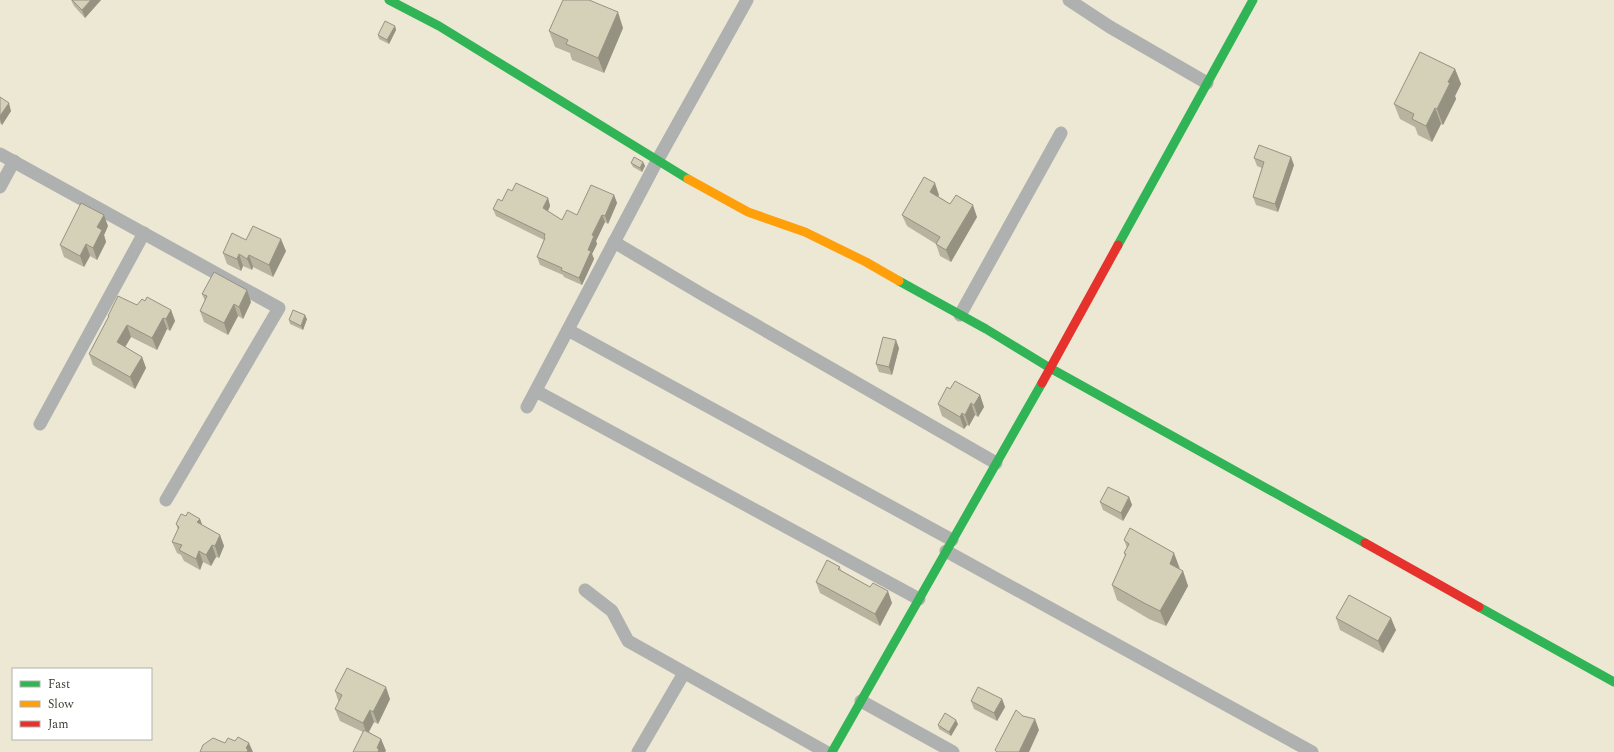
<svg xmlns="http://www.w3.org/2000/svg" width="1614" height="752" viewBox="0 0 1614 752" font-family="Spectral,serif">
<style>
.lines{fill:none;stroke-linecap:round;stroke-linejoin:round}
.street{stroke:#afb0b0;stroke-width:13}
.fast{stroke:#30b455;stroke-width:9}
.slow{stroke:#ff9f0a;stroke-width:9}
.jam{stroke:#e5322d;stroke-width:9}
.wall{fill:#b7b39e}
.shaded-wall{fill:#959281}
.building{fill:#d5d0b8;stroke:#959281}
</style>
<rect width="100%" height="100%" fill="#ece8d4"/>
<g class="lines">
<g class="street">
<path d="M1069 0 1110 27 1207 83"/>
<path d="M0 154 279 308 166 500"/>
<path d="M0 187 14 161"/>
<path d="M614 242 705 296 996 463"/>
<path d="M960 315 1061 133"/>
<path d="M568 330 952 540"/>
<path d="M536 391 919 599"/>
<path d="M527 407 657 161 747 0"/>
<path d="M40 424 144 233"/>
<path d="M946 551 1312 752"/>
<path d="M585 590 612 611 628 641 826 752"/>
<path d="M861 701 953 752"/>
<path d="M638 752 684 673"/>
</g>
<g class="fast">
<path d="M389 0 439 26 688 179"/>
<path d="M1118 245 1253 0"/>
<path d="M899 281 986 329 1050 368 1365 543"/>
<path d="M1479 607 1614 682"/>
<path d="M832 752 1042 383"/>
</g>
<path class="slow" d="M688 179 748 212 805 232 866 262 899 281"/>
<g class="jam">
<path d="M1042 383 1118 245"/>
<path d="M1365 543 1479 607"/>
</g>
</g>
<g class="wall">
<path d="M71 0H101L85 18 74 6Z"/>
<path d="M395 26 396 30 389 44 379 39 378 35Z"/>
<path d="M623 28 604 73 572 60 570 53 555 47 549 31Z"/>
<path d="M1455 69 1461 84 1455 96 1456 99 1443 125 1441 124 1432 142 1418 135 1415 127 1400 119 1394 104Z"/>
<path d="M0 97 11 111 2 125 0 123Z"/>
<path d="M1254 158 1294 165 1278 212 1256 205 1253 197 1262 168 1257 166Z"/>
<path d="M643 162 645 166 642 172 633 167 631 163Z"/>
<path d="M512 191 548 198 550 206 548 211 562 220 577 215 614 195 617 203 608 224 605 222 596 241 597 244 592 254 594 259 582 285 564 277 563 275 540 265 537 257 544 240 496 216 493 209Z"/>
<path d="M939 195 938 196 950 204 977 217 951 262 940 256 936 244 907 226 902 215Z"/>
<path d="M108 226 104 235 106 242 97 260 90 256 84 267 64 257 60 245Z"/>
<path d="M246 240 286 251 273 277 253 267 252 270 243 266 241 271 227 264 223 253Z"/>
<path d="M202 294 251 302 243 319 238 316 228 335 204 322 200 311 205 301Z"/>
<path d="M145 301 171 310 175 321 170 331 167 329 157 350 131 337 125 347 142 357 146 368 135 389 93 365 89 354 109 317 108 316 137 305Z"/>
<path d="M307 319 303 330 290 324 289 320Z"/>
<path d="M899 348 892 375 879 372 876 364Z"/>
<path d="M950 389 980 395 984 407 978 417 975 415 969 426 967 425 964 429 942 416 938 404Z"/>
<path d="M1129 497 1132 505 1123 521 1103 510 1100 502Z"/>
<path d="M186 516 200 519 202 525 220 535 224 546 219 558 216 557 211 566 203 562 200 570 184 561 181 555 177 553 172 542 178 530 176 524Z"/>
<path d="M1124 540 1183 571 1188 586 1166 626 1149 619 1117 600 1112 585 1125 556 1124 553 1127 548Z"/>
<path d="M840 567 841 571 870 587 892 603 880 626 820 593 816 582Z"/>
<path d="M1336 618 1396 630 1383 653 1340 630Z"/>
<path d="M335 691 390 699 378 724 374 722 369 732 381 739 386 751 363 732 340 721 335 709 339 703Z"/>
<path d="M1002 699 1005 707 997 721 974 709 971 701Z"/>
<path d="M958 724 951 736 939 729 938 725Z"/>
</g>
<g class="shaded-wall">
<path d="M91 0H101L85 18 82 10Z"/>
<path d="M618 12 623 28 604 73 598 58Z"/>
<path d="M395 26 396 30 389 44 387 40Z"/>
<path d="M1455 69 1461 84 1455 96 1456 99 1443 125 1437 109 1448 82Z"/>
<path d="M9 103 11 111 2 125 0 119V116Z"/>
<path d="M1435 108 1441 124 1432 142 1426 126Z"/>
<path d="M1291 157 1294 165 1278 212 1275 204Z"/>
<path d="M643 162 645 166 642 172 640 168Z"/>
<path d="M935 183 939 195 934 203 930 192Z"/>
<path d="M614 195 617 203 608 224 605 216Z"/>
<path d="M548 198 550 206 546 215 543 208Z"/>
<path d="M973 205 977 217 951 262 946 250Z"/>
<path d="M104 215 108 226 104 235 106 242 97 260 93 248 97 227Z"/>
<path d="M602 215 605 222 596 241 597 244 592 254 594 259 582 285 579 278 592 235Z"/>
<path d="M281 239 286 251 273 277 269 265Z"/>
<path d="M86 244 90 256 84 267 80 256Z"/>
<path d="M239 254 243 266 241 271 237 259Z"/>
<path d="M249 255 253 267 252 270 247 259Z"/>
<path d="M247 290 251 302 243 319 239 307Z"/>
<path d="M234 304 238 316 228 335 224 323Z"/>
<path d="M171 310 175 321 170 331 166 319Z"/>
<path d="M305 315 307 319 303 330 301 326Z"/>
<path d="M163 318 167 329 157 350 152 338Z"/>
<path d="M127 325 131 337 121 354 117 342Z"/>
<path d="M896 340 899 348 892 375 889 367Z"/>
<path d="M142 357 146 368 135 389 130 377Z"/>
<path d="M980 395 984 407 978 417 974 405Z"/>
<path d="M971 403 975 415 969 426 965 415Z"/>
<path d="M962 413 967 425 964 429 960 417Z"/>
<path d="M1129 497 1132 505 1123 521 1121 513Z"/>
<path d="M200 519 204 530 197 522Z"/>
<path d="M220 535 224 546 219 558 215 546Z"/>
<path d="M212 545 216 557 211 566 206 555Z"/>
<path d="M199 551 203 562 200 570 196 559Z"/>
<path d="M1174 553 1180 569 1170 564Z"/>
<path d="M1183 571 1188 586 1166 626 1160 611Z"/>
<path d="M888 591 892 603 880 626 875 614Z"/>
<path d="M1391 618 1396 630 1383 653 1378 641Z"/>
<path d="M386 687 390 699 378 724 373 712Z"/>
<path d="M1002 699 1005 707 997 721 994 713Z"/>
<path d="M370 710 374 722 367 735 363 723Z"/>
<path d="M1035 719 1039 730 1029 752H1019Z"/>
<path d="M956 720 958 724 951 736 949 732Z"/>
<path d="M381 739 386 751 385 752H378L377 748Z"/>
<path d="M249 743 253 752H247L246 748Z"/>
</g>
<g class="building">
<path d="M72 0H91L82 10Z"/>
<path d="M563 0H589L618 12 598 58 566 44 568 40 549 31Z"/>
<path d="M385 21 395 26 387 40 378 35Z"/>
<path d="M1420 52 1455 69 1448 82 1450 83 1437 109 1435 108 1426 126 1412 119 1414 114 1394 104Z"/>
<path d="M0 97 9 103 0 116Z"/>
<path d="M1259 145 1291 157 1275 204 1253 197 1264 162 1254 158Z"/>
<path d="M634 157 643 162 640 168 631 163Z"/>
<path d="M924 177 935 183 930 192 950 204 956 195 973 205 946 250 936 244 940 237 902 215Z"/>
<path d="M516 183 548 198 543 208 562 220 567 210 577 215 591 185 614 195 605 216 602 215 592 235 594 236 588 250 591 251 579 278 561 270 562 268 537 257 545 238 544 237 545 234 493 209 498 199 502 201 508 189 512 191Z"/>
<path d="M81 203 104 215 97 227 102 230 93 248 86 244 80 256 60 245Z"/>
<path d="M253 226 281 239 269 265 249 255 247 259 239 254 237 259 223 253 232 233 246 240Z"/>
<path d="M214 272 247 290 239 307 234 304 224 323 200 311 207 296 202 294Z"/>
<path d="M118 296 137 305 142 299 145 301 147 297 171 310 166 319 163 318 152 338 127 325 117 342 142 357 130 377 89 354 109 316H108Z"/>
<path d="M293 310 305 315 301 326 289 320Z"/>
<path d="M883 337 896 340 889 367 876 364Z"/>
<path d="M955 381 980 395 974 405 971 403 965 415 962 413 960 417 938 404 947 387 950 389Z"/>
<path d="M1108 487 1129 497 1121 513 1100 502Z"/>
<path d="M188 512 200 519 197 522 220 535 215 546 212 545 206 555 199 551 196 559 179 550 182 545 172 542 179 527 176 524 181 514 186 516Z"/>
<path d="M1130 528 1174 553 1170 564 1183 571 1160 611 1144 603 1112 585 1126 554 1124 553 1129 544 1124 540Z"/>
<path d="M827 560 840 567 838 569 870 587 873 583 888 591 875 614 816 582Z"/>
<path d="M1349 595 1391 618 1378 641 1336 618Z"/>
<path d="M347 668 386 687 373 712 370 710 363 723 335 709 342 695 335 691Z"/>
<path d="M978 687 1002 699 994 713 971 701Z"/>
<path d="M1016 710 1023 716 1035 719 1019 752H997L995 750Z"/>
<path d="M945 713 956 720 949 732 938 725Z"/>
<path d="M364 730 381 739 377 748 379 749 378 752H353Z"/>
<path d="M238 737 249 743 246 748 248 750 247 752H200L203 745 213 738 225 743 228 738 235 741Z"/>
</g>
<rect x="12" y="668" width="140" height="72" fill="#ffffff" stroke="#b2b1ab"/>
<rect x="20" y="681" width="20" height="6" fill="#30b455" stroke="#b2b1ab"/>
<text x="48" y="688" font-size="12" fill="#3f3c2e">Fast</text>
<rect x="20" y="701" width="20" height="6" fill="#ff9f0a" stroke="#b2b1ab"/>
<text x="48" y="708" font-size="12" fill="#3f3c2e">Slow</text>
<rect x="20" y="721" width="20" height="6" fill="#e5322d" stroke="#b2b1ab"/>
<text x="48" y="728" font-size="12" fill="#3f3c2e">Jam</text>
</svg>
